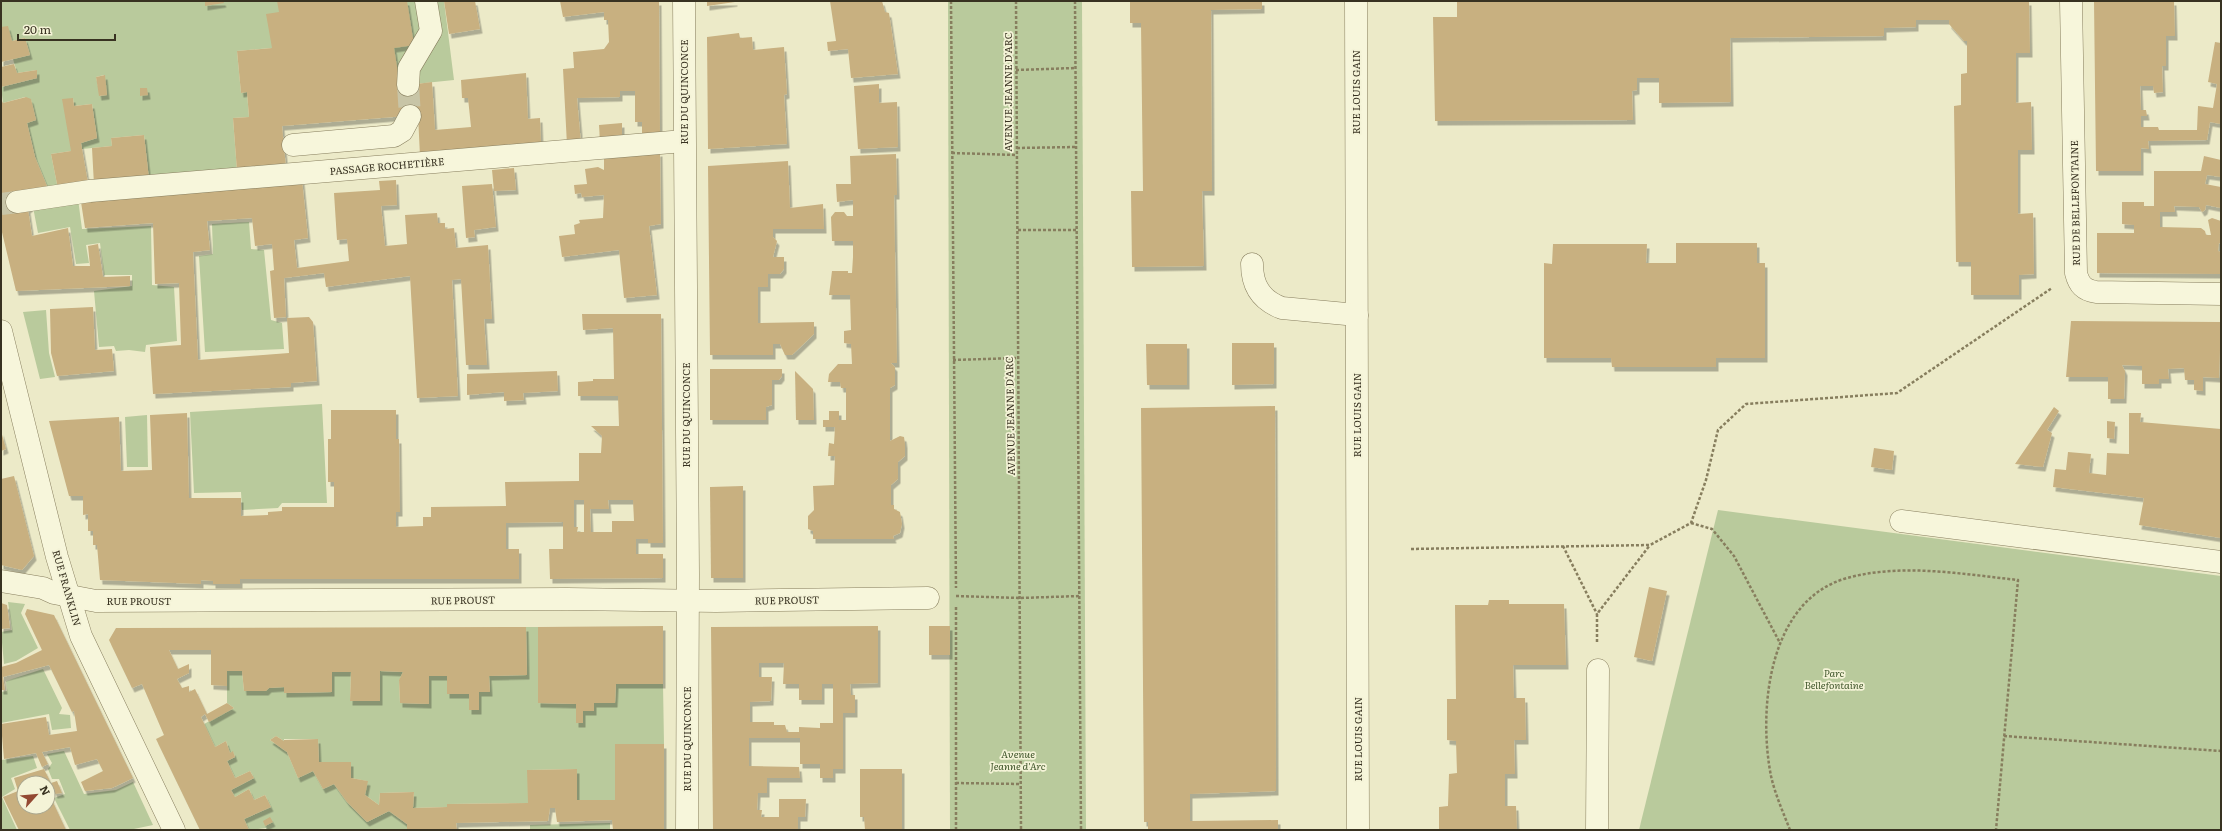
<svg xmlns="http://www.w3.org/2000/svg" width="2222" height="831" viewBox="0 0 2222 831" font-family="Literata,serif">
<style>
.green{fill:#b9ca9c;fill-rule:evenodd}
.building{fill:#c8b080;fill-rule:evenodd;filter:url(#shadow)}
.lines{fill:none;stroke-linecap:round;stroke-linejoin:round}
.minor-tunnel{stroke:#c8c5a7;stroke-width:22;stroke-dasharray:22 11;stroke-linecap:butt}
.minor-casing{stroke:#877e5e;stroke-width:23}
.path{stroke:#877e5e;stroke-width:2.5;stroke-dasharray:3 2;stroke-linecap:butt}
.minor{stroke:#f7f6db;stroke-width:22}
.labels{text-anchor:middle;stroke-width:3.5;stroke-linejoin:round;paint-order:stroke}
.street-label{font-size:10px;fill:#383221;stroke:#f4f3d7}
.park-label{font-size:10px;font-style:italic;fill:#3e5429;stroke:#f4f3d7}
</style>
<defs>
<filter id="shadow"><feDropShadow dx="2.5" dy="4.5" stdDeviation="0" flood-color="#0004"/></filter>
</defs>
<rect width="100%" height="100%" fill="#eceac8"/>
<g class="green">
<path d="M1 1H205V5L223 1H444L454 80 415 84 272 48 237 51 241 93 247 92 249 117 233 118 237 171 149 179 144 135 111 138 112 146 82 149 81 143 97 138 92 104 74 106 73 98 71 151 51 154 58 189 49 191 35 157 27 123 36 120 31 100 25 97 3 103 1 87 37 78V70L17 73 13 59 30 55 25 38 12 41 1 27ZM104 75 107 95 100 96 96 77Z"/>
<path d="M948 1H1082L1086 830H950Z"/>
<path d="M78 199 82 229 151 226 152 285 174 287 177 341 146 345 145 352 129 350 116 351 114 346 99 347 94 291 132 286V275H104L100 243 86 245 89 263 76 264 70 227 38 233 33 207Z"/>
<path d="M249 222 251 249 264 250 271 320 282 323 284 349 205 352 199 256 213 254 212 224Z"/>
<path d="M46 310 49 353 55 377 40 379 23 312Z"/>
<path d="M322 404 327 503H282L278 508 242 510 241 492 194 493 190 412Z"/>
<path d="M147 415 148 467H127L125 417Z"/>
<path d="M1718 510 2221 576V830H1639Z"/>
<path d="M8 602 25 604 21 613 38 648 16 661 4 664 1 632 12 630Z"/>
<path d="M526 627H538V703L576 704V723H583V711H594V703H615L616 684H663L664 744H616L615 800H577L576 769 528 770V803L447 804V807L413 808 414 792 380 793 379 805 365 795 367 781 351 778 319 762 318 739H284V741L276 736 270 740 287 752 298 778 313 771 323 789 334 784 347 802 367 822 389 811 407 824V830H267L266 828 249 830 244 819 271 807 265 795 254 800 249 789 235 797 231 790 254 778 250 771 235 778 227 761 235 757 233 752 230 753 226 741 215 747 204 724 234 708 227 703V671H242L244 691H265L269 688 284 687 285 693 332 692V672H351L350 701H379L380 671 403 672 399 681 400 703 429 704V676H447V694H469V710H479V692L490 691 489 676 527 675Z"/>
<path d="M43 669 62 708 59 714 70 715 71 728 52 730 49 714 1 723V692L7 691 6 681Z"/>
<path d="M64 751 84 794 116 790 133 782 153 825 129 830H70L54 798 65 794 59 779H52L48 769 52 763 47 754Z"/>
<path d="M33 756 37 768 11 778 15 789 2 797 17 830H1V760Z"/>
<path d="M610 823V830H530V825Z"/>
</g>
<g class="building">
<path d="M205 1H223L224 3 205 6Z"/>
<path d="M277 1H407L414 45 394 48 400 86 432 82 435 130 471 127 468 98H462L461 80 526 73 528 119 540 118 541 143 420 156 418 115 282 126 286 168 237 171 233 118 249 117 247 92 241 93 237 51 272 48 266 14 279 12Z"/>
<path d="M444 1H475L480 29 449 34Z"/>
<path d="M560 1H659L660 137 642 139V122H635V91H620V97L577 98 581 144 567 145 563 69 574 68 573 52 604 49 609 42 608 20H604V12L563 17Z"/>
<path d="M707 1H735V2L707 6Z"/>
<path d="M830 1H882L885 12 889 13 898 74 851 78 848 49 828 51 827 42 836 41Z"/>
<path d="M1130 1H1262V9L1211 10 1212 191H1202L1204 266 1132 267 1131 191H1143L1141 23H1130Z"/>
<path d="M1457 1H2029L2030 53H2016V103L2031 102 2032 150H2018V214L2033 213 2034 274 2019 275V295H1971V262H1956L1954 106 1961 105V74L1967 73V41H1964L1949 24V20H1916V27L1884 28V36L1730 38 1731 102 1659 103V78H1637V90L1632 91 1633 120 1435 121 1433 17H1457Z"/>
<path d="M2094 1H2174L2175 36H2166V66H2162L2163 92 2154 93 2153 86H2140L2141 110H2146L2147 116H2141V127H2158L2159 130H2197L2198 106 2213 108 2217 84 2208 82 2215 42 2221 43V124L2210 122 2207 140 2148 141 2149 149 2141 148V171H2096Z"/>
<path d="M8 26 12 41 25 38 30 55 1 62V27Z"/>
<path d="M739 33 740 38 752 37 753 50 784 47 787 94 784 95 787 144 708 149 707 37Z"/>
<path d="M14 64 17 73 37 70V78L1 87V67Z"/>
<path d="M105 75 107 95 99 96 96 77Z"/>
<path d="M879 84V103L897 102 898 147 858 149 854 86Z"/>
<path d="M140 88H147L148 95 140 96Z"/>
<path d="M26 97 31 99 36 120 27 123 35 157 49 191 28 209 32 236 68 228 73 266H90L88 246 98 244 103 277 130 276V286L16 291 1 228V99L3 103Z"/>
<path d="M73 98 74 106 92 104 97 138 81 143 88 183 58 189 51 154 71 151 62 99Z"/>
<path d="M622 123V140L600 142 599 125Z"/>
<path d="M144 135 149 179 94 185 92 148 112 146 111 138Z"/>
<path d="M660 152 661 224 649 226 657 295 624 298 619 250 562 257 559 236 575 234 574 225 580 223 579 220 603 218 604 195 582 197 581 193 575 194 574 185 587 184 585 169 598 167 604 170V157Z"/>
<path d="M896 154 897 195H894L897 363H891L895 367V385L890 388V441L900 436 904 437 905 444V456L898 462V479L891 485V505H894V509L900 512 902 524 900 533 893 536 894 539H813V531L808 529V516L814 510 813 486 834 485 835 456H828L829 443 834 444 835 427H823V420H829V411H839V420H846V388H841L840 382H828L829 374 838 364H852L851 344 844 343V331L851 330 850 295H829L832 271H848V273H852L853 257V241H832L831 217 835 212H844L847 216H853V200L837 202 836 184H851L850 156Z"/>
<path d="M2204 156 2221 160V177L2207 175 2205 184 2221 187V208L2206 205 2205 210 2202 212 2199 207 2174 206 2175 212H2160V227L2201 228 2205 231 2206 235H2211L2208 220 2212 218 2221 221V244L2219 243 2218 251 2221 252V274L2097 273V233H2134V225L2122 224V202H2144V206H2154V171H2201Z"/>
<path d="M788 161 790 208 823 204 824 229H773V237L777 241 773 257H784V269L780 274H768V287H758V323L814 322V334L792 355H785L780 344H773V355H710L708 166Z"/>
<path d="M514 168 516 190 494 191 492 170Z"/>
<path d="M302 180 308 238 294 240 297 268 349 261 347 239 337 240 334 193 380 190 379 181 396 180 397 205 381 206 385 246 407 244 405 215 437 213 438 223H445V229L454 228 456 248 488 245 492 319H484L487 365H466L461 279 452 280 458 396 417 398 410 276 326 287 324 273 284 278 286 317 274 318 270 271 274 270 272 244 255 246 252 218 207 221 210 250 193 252 198 360 289 353 287 318 309 317 313 322 317 381 291 383V387L153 394 150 347 181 345 179 283 155 284 153 223 85 228 81 202Z"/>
<path d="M492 184 496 227 474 230 475 237 466 238 462 186Z"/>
<path d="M1676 243H1757V263H1765V358H1716V367H1612L1611 358H1544V263L1552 264 1553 244H1647L1646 263H1676Z"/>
<path d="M93 307 95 350 112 349 114 371 57 376 51 353 50 309Z"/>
<path d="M582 314H661L663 543H648V539H636V554H663V578L550 579 549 549H563V522L506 523V549H519V579H240V584H213V581L201 580V584L100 580 97 545H93V531H88V514L83 515V496H69L49 421 119 417 121 471 152 470 150 415 187 413 189 498H241V516L268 515V512L282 511V507H334V482H328V439H331V410H396V439H399L400 512H396V527L423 526V517H431V507L506 506 505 482 579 481V453H601L602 436 591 426H619L618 396H578V382L593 381V379H614L613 328 583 330ZM574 500H584V532H577L578 527H574ZM608 500H633L634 521H612V532H591L590 509H609Z"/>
<path d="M2071 321 2221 322 2219 378 2203 377V391L2194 390V380H2185L2184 368 2168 369 2169 379H2159V384H2142V366L2122 365 2125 371 2124 399H2108V377H2066Z"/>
<path d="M1232 343H1274V384L1232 385Z"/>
<path d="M1146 344H1187V385H1147Z"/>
<path d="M710 369H782V376L779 380H772V405L766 407V420H710Z"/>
<path d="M557 371 558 391 523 393 524 400 504 401V392L467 395V374Z"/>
<path d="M795 371 813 389 814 420H796Z"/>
<path d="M1275 406 1276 791 1190 794V821L1278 820V830H1148V822H1144L1141 408Z"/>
<path d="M2054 407 2059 411 2047 430 2052 433 2043 467 2015 464Z"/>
<path d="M2129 413H2141L2140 422 2221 429V538L2139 525 2144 498 2053 487 2055 469 2066 470 2068 452 2091 454 2089 473 2106 475 2107 453 2129 454Z"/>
<path d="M2107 421 2115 422 2114 439 2107 438Z"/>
<path d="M1 431 6 449 1 451Z"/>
<path d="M1874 448 1894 451 1892 470 1871 467Z"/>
<path d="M14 476 34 556 22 570 1 565V479Z"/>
<path d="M743 486V578H711L710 487Z"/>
<path d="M1649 587 1667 591 1652 661 1634 657Z"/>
<path d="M1489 600H1509V604H1564L1566 665H1513L1514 698H1525L1526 740H1514L1515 774H1505V806H1516L1517 830H1439V807L1448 806 1449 774 1457 773 1456 741 1447 740V699H1456L1455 605H1488Z"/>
<path d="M1 603 7 605 10 628 1 629Z"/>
<path d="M27 609 54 615 133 778 112 788 85 791 81 782 103 771 97 759 75 765 70 747 42 752 48 764 42 767 36 753 4 759 1 724 46 717 49 735 77 731 74 711 72 712 49 665 3 677 5 690H1V667L16 663 42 650 25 614Z"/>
<path d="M663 626V684H616L615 703H594V711H583V723H576V704L538 703V627Z"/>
<path d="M878 626V683L850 684 851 695H855V713H843V769H833V778H820V764H800V738H749V766L799 767 800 778H767V793H758L757 810H762L761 817H779V799H806L805 817H798V830H713L711 627ZM759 663H784L783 684H799V700H822V684H833V723H820V728L799 727V732H787L785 725H774V722H750V702L771 701 772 677H759Z"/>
<rect x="929" y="626" width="21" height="29"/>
<path d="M526 627 527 675 489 676 490 692H479V710H469V694H447V676H429V704L400 703 399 680 403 672 380 671V701H350L351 672H332V692L284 693V687L269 688 266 691H244L242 671H227V686L211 685V650H169L178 669 189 664V673L177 679 182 688 189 686V692L195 689 207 714 227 703 234 708 209 722 205 714 201 717 215 747 226 741 230 753 233 751 235 757 227 761 235 778 250 771 254 778 231 790 235 797 249 789 254 800 265 795 271 807 244 819 249 830H200L156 739 164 735 142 684 132 688 109 640 116 628Z"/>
<path d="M276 736 284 741V740L318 739 319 762H351V778L368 781 365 795 379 805 380 793 414 792 413 808 447 807V804L528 803 527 770 577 769V800H615V744H664V830H613L612 820 557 822 555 808H550L548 821 456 823 457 830H407V824L389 811 367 822 347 802 334 784 323 789 313 771 298 778 287 752 270 740Z"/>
<path d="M44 769 51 783 57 781 62 793 55 794 52 787 48 788V783H24V807H48V800L51 798 66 830H19L3 797 18 791 14 778Z"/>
<path d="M860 769H902V830H865L864 817H860Z"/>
<path d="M270 817 273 822 265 826 263 821Z"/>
</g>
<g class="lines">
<g class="minor-tunnel">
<path d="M408 85 410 116"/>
<path d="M1 204 17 202"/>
</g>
<g class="minor-casing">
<g id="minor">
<path d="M684 1 688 574 687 830"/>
<path d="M1356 1 1358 830"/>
<path d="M2071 1 2076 273C2079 285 2084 290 2096 292L2221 294"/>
<path d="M408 85 409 68 431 31 426 1"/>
<path d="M293 145 394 136 402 131 410 116"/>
<path d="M17 202 90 191 684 141"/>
<path d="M1252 264C1252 286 1261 300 1282 308L1357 315"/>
<path d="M1 331 57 557 81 636 174 830"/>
<path d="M1901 521 2221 562"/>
<path d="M1 581 43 588 54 593 96 601 567 599 716 601 928 598"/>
<path d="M1597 830 1598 670"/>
</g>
</g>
<g class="path">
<path d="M951 1 956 588"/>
<path d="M1016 1 1021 830"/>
<path d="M1075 1 1081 830"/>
<path d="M1016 70 1075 68"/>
<path d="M1017 148 1076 147"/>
<path d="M952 153 1017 155"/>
<path d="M1018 230H1077"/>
<path d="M953 360 1017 358"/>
<path d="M1691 523 1712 529 1734 556 1780 643"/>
<path d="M1563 546 1597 614"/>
<path d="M1411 549 1650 545 1691 523 1706 480 1718 430 1746 404 1897 393 2052 288"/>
<path d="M956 596 1020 598 1080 596"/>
<path d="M956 607V830"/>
<path d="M1597 642V614L1650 545"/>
<path d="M2004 736 2221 751"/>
<path d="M956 783 1019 784"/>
<path d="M1790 830C1783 812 1775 794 1771 776 1758 710 1768 600 1847 578 1902 563 1962 574 2018 580L1996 830"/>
</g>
<use href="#minor" class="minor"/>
</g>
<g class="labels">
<g class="street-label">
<text transform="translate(684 92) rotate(-90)" y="4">RUE DU QUINCONCE</text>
<text transform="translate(1008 92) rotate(-90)" y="4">AVENUE JEANNE D'ARC</text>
<text transform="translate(1356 92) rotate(-90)" y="4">RUE LOUIS GAIN</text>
<text transform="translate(387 166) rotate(-5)" y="4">PASSAGE ROCHETIÈRE</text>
<text transform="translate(2075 203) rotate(-91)" y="4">RUE DE BELLEFONTAINE</text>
<text transform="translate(686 415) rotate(-90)" y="4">RUE DU QUINCONCE</text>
<text transform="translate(1357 415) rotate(-90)" y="4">RUE LOUIS GAIN</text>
<text transform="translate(1010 416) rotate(-91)" y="4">AVENUE JEANNE D'ARC</text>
<text transform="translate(67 588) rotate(74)" y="4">RUE FRANKLIN</text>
<text transform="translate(463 600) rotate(-1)" y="4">RUE PROUST</text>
<text transform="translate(787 600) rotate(-1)" y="4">RUE PROUST</text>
<text x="139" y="605">RUE PROUST</text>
<text transform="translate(687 739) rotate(-90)" y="4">RUE DU QUINCONCE</text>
<text transform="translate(1358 739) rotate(-90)" y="4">RUE LOUIS GAIN</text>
</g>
<g class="park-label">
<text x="1834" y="677">Parc<tspan x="1834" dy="12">Bellefontaine</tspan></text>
<text x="1018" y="758">Avenue<tspan x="1018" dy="12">Jeanne d'Arc</tspan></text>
</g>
</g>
<rect width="2222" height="831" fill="none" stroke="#383221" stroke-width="4"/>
<g transform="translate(36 795) rotate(63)"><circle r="19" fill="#f4f3d7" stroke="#a9a68e"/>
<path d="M0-3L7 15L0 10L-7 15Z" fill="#934932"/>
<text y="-6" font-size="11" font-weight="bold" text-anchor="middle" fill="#383221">N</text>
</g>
<path d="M18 34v6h97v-6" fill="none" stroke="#383221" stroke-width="2"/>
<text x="24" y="34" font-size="12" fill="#383221" stroke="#f4f3d7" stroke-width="3" paint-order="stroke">20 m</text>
</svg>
